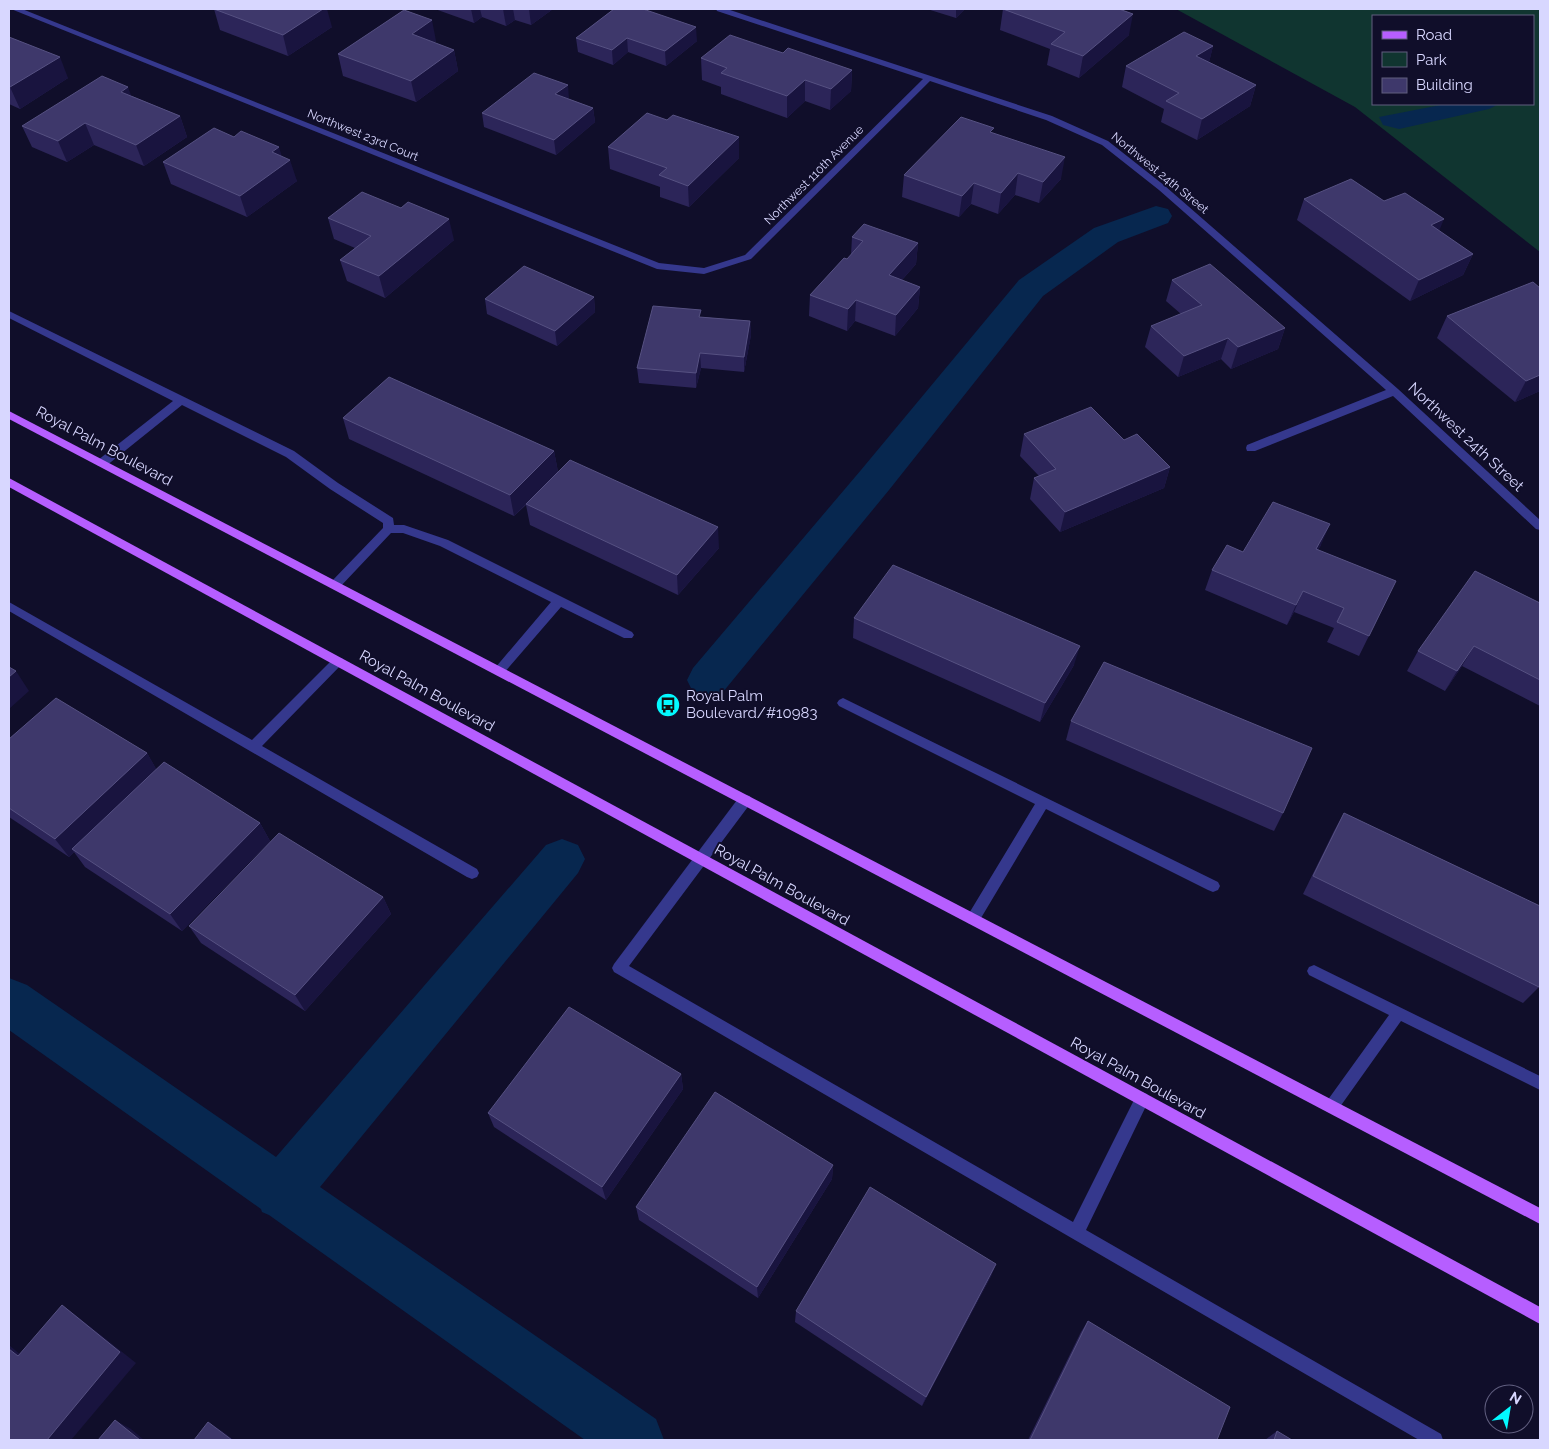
<svg xmlns="http://www.w3.org/2000/svg" width="1549" height="1449" viewBox="0 0 1549 1449" font-family="Raleway,sans-serif">
<style>
.green{fill:#103530;fill-rule:evenodd}
.water{fill:#07274f}
.lines{fill:none;stroke-linecap:round;stroke-linejoin:round}
.canal{fill:#07274f;fill-rule:evenodd}
.minor{fill:#35388d;fill-rule:evenodd}
.major{fill:#b65eff;fill-rule:evenodd}
.wall{fill:#2c2559}
.shaded-wall{fill:#19143f}
.building{fill:#3e386b;stroke:#565182}
.labels{text-anchor:middle;stroke-width:4;stroke-linejoin:round;paint-order:stroke}
.far-street-label{font-size:12px;fill:#d8d7ff;stroke:#100e2a}
.street-label{font-size:15px;fill:#d8d7ff;stroke:#100e2a}
.poi-label{font-size:15px;fill:#d8d7ff;stroke:#100e2a;text-anchor:start}
</style>
<rect width="100%" height="100%" fill="#100e2a"/>
<path class="green" d="M1176 9H1540V252L1355 107ZM1373 16H1533V104H1373Z"/>
<path class="water" d="M1446 104 1497 105 1489 109 1399 129 1383 125 1379 117Z"/>
<g class="lines">
<g class="canal">
<path d="M1156 206 1168 209 1172 216 1168 223 1118 242 1043 296 889 490 723 692 708 697 693 692 687 680 693 668 861 470 1019 280 1094 228Z"/>
<path d="M562 839 578 845 585 859 578 873 320 1187 656 1419 664 1440H585L269 1215 262 1212 261 1209 9 1030V978L27 985 276 1157 546 845Z"/>
</g>
<g class="minor">
<path d="M11 9H22L659 263 704 268 745 255 923 79 717 11 716 9H727L1052 116 1108 141 1165 186 1398 389 1540 520V530L1536 529 1393 396 1255 451H1247L1246 448 1247 445 1386 390 1159 190 1102 145 1046 120 930 81 751 259 704 274 657 269Z"/>
<path d="M9 311 294 451 338 483 393 518 394 525H404L448 540 632 632 634 635 632 638H624L561 607 503 674H495L493 671 495 668 551 602 440 546 403 533H391L339 588H331L329 585 331 582 383 528V523L330 489 286 457 182 405 106 466H98L97 463 98 460 173 401 9 318Z"/>
<path d="M9 602 252 740 334 658H342L344 661 342 664 262 746 477 869 479 873 477 877 472 879 467 877 9 611Z"/>
<path d="M843 698 1218 882 1220 886 1218 890 1213 892 1208 890 1046 809 978 923 973 925 968 923 966 919 968 915 1035 804 839 706 837 703 839 700Z"/>
<path d="M745 795 750 796 751 800 750 804 629 966 1073 1222 1137 1094 1142 1092 1147 1094 1149 1099 1147 1104 1086 1230 1441 1434 1443 1440H1419L614 972 612 968 614 964 740 796Z"/>
<path d="M1314 965 1540 1076V1090L1401 1021 1337 1111 1332 1113 1327 1111 1325 1106 1327 1101 1389 1015 1309 975 1307 971 1309 967Z"/>
</g>
<g class="major">
<path d="M9 411 1540 1208V1224L9 419Z"/>
<path d="M9 478 1540 1307V1324L9 487Z"/>
</g>
</g>
<g class="wall">
<path d="M214 9 332 27 288 56 220 30Z"/>
<path d="M435 9H553L531 25 515 20 506 26 482 17 474 23Z"/>
<path d="M614 9 697 41 666 66 628 52 613 65 578 52 576 38Z"/>
<path d="M927 9H965L956 18Z"/>
<path d="M1003 9 1129 35 1079 78 1047 65 1050 49 1000 30Z"/>
<path d="M9 37 68 78 20 109 9 104Z"/>
<path d="M436 41 434 43 454 50 458 71 416 102 343 76 338 54Z"/>
<path d="M1213 46 1209 62 1256 85 1250 106 1197 140 1161 122 1164 109 1122 87 1126 66Z"/>
<path d="M783 53 852 70 851 91 830 110 805 101 787 118 721 94V87L702 80 701 58Z"/>
<path d="M132 96 180 116 187 137 144 166 94 145 67 162 32 147 22 126Z"/>
<path d="M569 99 593 108 595 122 556 155 484 127 482 113Z"/>
<path d="M993 133 1061 179 1039 203 1015 195 998 214 971 204 959 217 902 197 904 175Z"/>
<path d="M234 137 281 156 297 181 247 217 171 184 163 162Z"/>
<path d="M608 147 739 158 689 207 660 197V187L610 169Z"/>
<path d="M1304 199 1384 201 1439 231 1473 254 1463 275 1410 301 1297 220Z"/>
<path d="M328 218 454 240 385 298 347 281 340 260 355 248 334 239Z"/>
<path d="M852 237 918 243 916 264 902 280 920 287 918 308 895 336 855 321 847 331 809 316 810 295 851 255Z"/>
<path d="M1172 280 1285 328 1278 349 1231 369 1221 359 1178 377 1145 347 1151 326 1181 314 1166 301Z"/>
<path d="M1540 288V391L1515 402 1437 338 1447 316Z"/>
<path d="M594 297 595 312 557 346 487 314 485 299Z"/>
<path d="M701 317 750 321 751 335 744 372 701 368 696 388 639 383 637 368Z"/>
<path d="M343 418 554 451 558 472 719 548 678 595 530 525 526 505 514 516 349 439Z"/>
<path d="M1024 434 1170 467 1164 488 1060 532 1030 499 1034 478 1039 476 1020 456Z"/>
<path d="M1321 545 1318 550 1396 581 1359 656 1327 642 1334 628 1294 612 1287 625 1205 590 1212 570 1243 552Z"/>
<path d="M1540 603V706L1462 666 1445 691 1407 671 1418 651Z"/>
<path d="M854 618 1074 665 1040 722 853 638Z"/>
<path d="M1071 721 1283 813 1274 831 1066 740Z"/>
<path d="M9 739 147 753 156 769 260 823 270 841 182 931 85 867 74 852 69 857 9 817Z"/>
<path d="M1344 813 1539 987 1523 1003 1303 894 1334 831Z"/>
<path d="M383 897 391 914 305 1011 201 943 189 926Z"/>
<path d="M681 1074 683 1089 606 1200 494 1127 488 1113Z"/>
<path d="M833 1165 832 1179 758 1298 639 1220 636 1207Z"/>
<path d="M996 1264 991 1276 922 1406 795 1322 796 1311Z"/>
<path d="M1088 1321 1217 1440H1028L1081 1332Z"/>
<path d="M1277 1431 1292 1440H1265Z"/>
</g>
<g class="shaded-wall">
<path d="M323 9H327L332 27 288 56 283 35Z"/>
<path d="M471 9H480L482 17 474 23Z"/>
<path d="M503 9H513L515 20 506 26Z"/>
<path d="M529 9H553L531 25Z"/>
<path d="M956 9H965L956 18Z"/>
<path d="M1133 14 1129 35 1079 78 1083 56Z"/>
<path d="M432 20 436 41 416 56 412 34Z"/>
<path d="M696 27 697 41 666 66 665 51Z"/>
<path d="M627 38 628 52 613 65 612 50Z"/>
<path d="M1213 46 1208 67 1196 56Z"/>
<path d="M454 50 458 71 416 102 411 81Z"/>
<path d="M60 57 68 78 20 109 10 87Z"/>
<path d="M852 70 851 91 830 110 831 89Z"/>
<path d="M805 80V101L787 118V96Z"/>
<path d="M568 85 569 99 555 94Z"/>
<path d="M1256 85 1250 106 1197 140 1202 119Z"/>
<path d="M128 87 136 109 121 92Z"/>
<path d="M593 108 595 122 556 155 554 140Z"/>
<path d="M180 116 187 137 144 166 136 145Z"/>
<path d="M85 123 94 145 67 162 58 141Z"/>
<path d="M739 137V158L689 207 688 186Z"/>
<path d="M279 147 284 164 290 160 297 181 247 217 240 196 272 152Z"/>
<path d="M1065 157 1061 179 1039 203 1043 182Z"/>
<path d="M1018 173 1015 195 998 214 1001 193Z"/>
<path d="M974 183 971 204 959 217 962 196Z"/>
<path d="M449 219 454 240 385 298 379 276Z"/>
<path d="M1444 219 1435 241 1431 225Z"/>
<path d="M918 243 916 264 887 297 889 275Z"/>
<path d="M1473 254 1463 275 1410 301 1419 280Z"/>
<path d="M920 287 918 308 895 336 896 315Z"/>
<path d="M594 297 595 312 557 346 555 331Z"/>
<path d="M856 300 855 321 847 331 848 309Z"/>
<path d="M750 321 751 335 744 372V357Z"/>
<path d="M1285 328 1278 349 1231 369 1238 347Z"/>
<path d="M1228 338 1221 359 1178 377 1184 356Z"/>
<path d="M700 353 701 368 696 388V373Z"/>
<path d="M1540 375V391L1515 402 1526 381Z"/>
<path d="M554 451 558 472 514 516 510 495Z"/>
<path d="M1170 467 1164 488 1060 532 1065 512Z"/>
<path d="M1330 524 1321 545 1307 570 1316 549Z"/>
<path d="M718 527 719 548 678 595 677 575Z"/>
<path d="M1303 591 1294 612 1287 625 1296 605Z"/>
<path d="M1080 646 1074 665 1040 722 1045 703Z"/>
<path d="M1474 646 1462 666 1445 691 1457 671Z"/>
<path d="M16 671 29 691 9 709V677Z"/>
<path d="M147 753 158 772 72 849 74 852 69 857 55 839Z"/>
<path d="M260 823 270 841 182 931 170 914Z"/>
<path d="M383 897 391 914 305 1011 295 995Z"/>
<path d="M681 1074 683 1089 606 1200 602 1187Z"/>
<path d="M833 1165 832 1179 758 1298 757 1287Z"/>
<path d="M996 1264 991 1276 922 1406 926 1397Z"/>
<path d="M62 1305 78 1317 136 1363 71 1440H47Z"/>
<path d="M9 1345 35 1367 18 1356 9 1349Z"/>
<path d="M115 1420 131 1429 144 1440H140Z"/>
<path d="M208 1422 222 1431 234 1440H232Z"/>
</g>
<g class="building">
<path d="M214 9H323L283 35Z"/>
<path d="M614 9H643L696 27 665 51 627 38 612 50 576 38Z"/>
<path d="M1003 9H1119L1133 14 1083 56 1051 44 1065 32Z"/>
<path d="M404 10 432 20 412 34 454 50 411 81 338 54Z"/>
<path d="M1184 32 1213 46 1196 56 1256 85 1202 119 1166 101 1179 93 1126 66Z"/>
<path d="M730 35 783 53 788 48 852 70 831 89 805 80 787 96 721 73 727 68 701 58Z"/>
<path d="M9 37 60 57 10 87H9Z"/>
<path d="M534 73 568 85 555 94 593 108 554 140 482 113Z"/>
<path d="M102 76 128 87 121 92 180 116 136 145 85 123 58 141 22 126Z"/>
<path d="M647 113 667 120 673 115 739 137 688 186 659 175 667 168 608 147Z"/>
<path d="M961 117 994 128 990 132 1065 157 1043 182 1018 173 1001 193 974 183 962 196 904 175Z"/>
<path d="M214 128 234 137 241 131 279 147 272 152 290 160 240 196 163 162Z"/>
<path d="M1351 179 1384 201 1405 193 1444 219 1431 225 1473 254 1419 280 1304 199Z"/>
<path d="M362 192 401 208 408 202 449 219 379 276 340 260 371 236 328 218Z"/>
<path d="M864 224 918 243 889 275 920 287 896 315 856 300 848 309 810 295 844 258 847 259 863 241 852 237Z"/>
<path d="M1210 264 1285 328 1238 347 1228 338 1184 356 1151 326 1202 305 1172 280Z"/>
<path d="M524 266 594 297 555 331 485 299Z"/>
<path d="M1533 282 1540 288V375L1526 381 1447 316Z"/>
<path d="M653 306 701 310 699 317 750 321 744 357 700 353 696 373 637 368Z"/>
<path d="M389 377 554 451 510 495 343 418Z"/>
<path d="M1091 407 1124 440 1137 434 1170 467 1065 512 1034 478 1056 469 1024 434Z"/>
<path d="M570 460 718 527 677 575 526 504Z"/>
<path d="M1273 502 1330 524 1316 549 1396 581 1369 636 1337 622 1344 608 1303 591 1296 605 1212 570 1227 545 1243 552Z"/>
<path d="M893 565 1080 646 1045 703 854 618Z"/>
<path d="M1475 571 1540 603V680L1474 646 1457 671 1418 651Z"/>
<path d="M1104 662 1312 748 1283 813 1071 721Z"/>
<path d="M9 667 16 671 9 677Z"/>
<path d="M56 698 147 753 55 839 9 808V739Z"/>
<path d="M164 762 260 823 170 914 72 849Z"/>
<path d="M1344 813 1540 906V983L1539 987 1313 876Z"/>
<path d="M279 833 383 897 295 995 189 926Z"/>
<path d="M569 1007 681 1074 602 1187 488 1113Z"/>
<path d="M715 1092 833 1165 757 1287 636 1207Z"/>
<path d="M870 1187 996 1264 926 1397 796 1311Z"/>
<path d="M62 1305 120 1352 47 1440H9V1349L18 1356Z"/>
<path d="M1088 1321 1230 1407 1217 1440H1030Z"/>
<path d="M115 1420 140 1440H98Z"/>
<path d="M208 1422 232 1440H194Z"/>
<path d="M1277 1431 1292 1440H1274Z"/>
</g>
<defs>
<g id="bus-disc" transform="scale(1.25)"><circle r="9.5" fill="#03f9ff" stroke="#100e2a"/><path d="M-5-6H5V4H4V6H2V4H-2V6H-4V4H-5ZM-3.5-4V0h7V-4ZM-3.5 1.2v1.5H-2V1.2ZM2 1.2v1.5H3.5V1.2Z" fill="#111"/></g>
</defs>
<g fill-rule="evenodd">
<use href="#bus-disc" x="668" y="705"/>
</g>
<g class="labels">
<g class="far-street-label">
<text transform="translate(363 135) rotate(22)" y="4">Northwest 23rd Court</text>
<text transform="translate(1160 173) rotate(39)" y="4">Northwest 24th Street</text>
<text transform="translate(814 175) rotate(-45)" y="4">Northwest 110th Avenue</text>
</g>
<g class="street-label">
<text transform="translate(1466 437) rotate(43)" y="5">Northwest 24th Street</text>
<text transform="translate(104 446) rotate(28)" y="5">Royal Palm Boulevard</text>
<text transform="translate(427 691) rotate(29)" y="5">Royal Palm Boulevard</text>
<text transform="translate(782 885) rotate(29)" y="5">Royal Palm Boulevard</text>
<text transform="translate(1138 1078) rotate(29)" y="5">Royal Palm Boulevard</text>
</g>
<g class="poi-label">
<text x="686" y="701">Royal Palm<tspan x="686" dy="17">Boulevard/#10983</tspan></text>
</g>
</g>
<rect width="1549" height="1449" fill="none" stroke="#d8d7ff" stroke-width="20"/>
<rect x="1372" y="15" width="162" height="90" fill="#100e2a" stroke="#605e7f"/>
<rect x="1382" y="31" width="25" height="8" fill="#b65eff" stroke="#605e7f"/>
<text x="1416" y="40" font-size="15" fill="#d8d7ff">Road</text>
<rect x="1382" y="52" width="25" height="15" fill="#103530" stroke="#605e7f"/>
<text x="1416" y="65" font-size="15" fill="#d8d7ff">Park</text>
<rect x="1382" y="78" width="25" height="15" fill="#3e386b" stroke="#605e7f"/>
<text x="1416" y="90" font-size="15" fill="#d8d7ff">Building</text>
<g transform="translate(1509 1409) rotate(31)"><circle r="24" fill="#100e2a" stroke="#605e7f"/>
<path d="M0-4L9 19L0 12L-9 19Z" fill="#03f9ff"/>
<text y="-8" font-size="14" font-weight="bold" text-anchor="middle" fill="#d8d7ff">N</text>
</g>
</svg>
